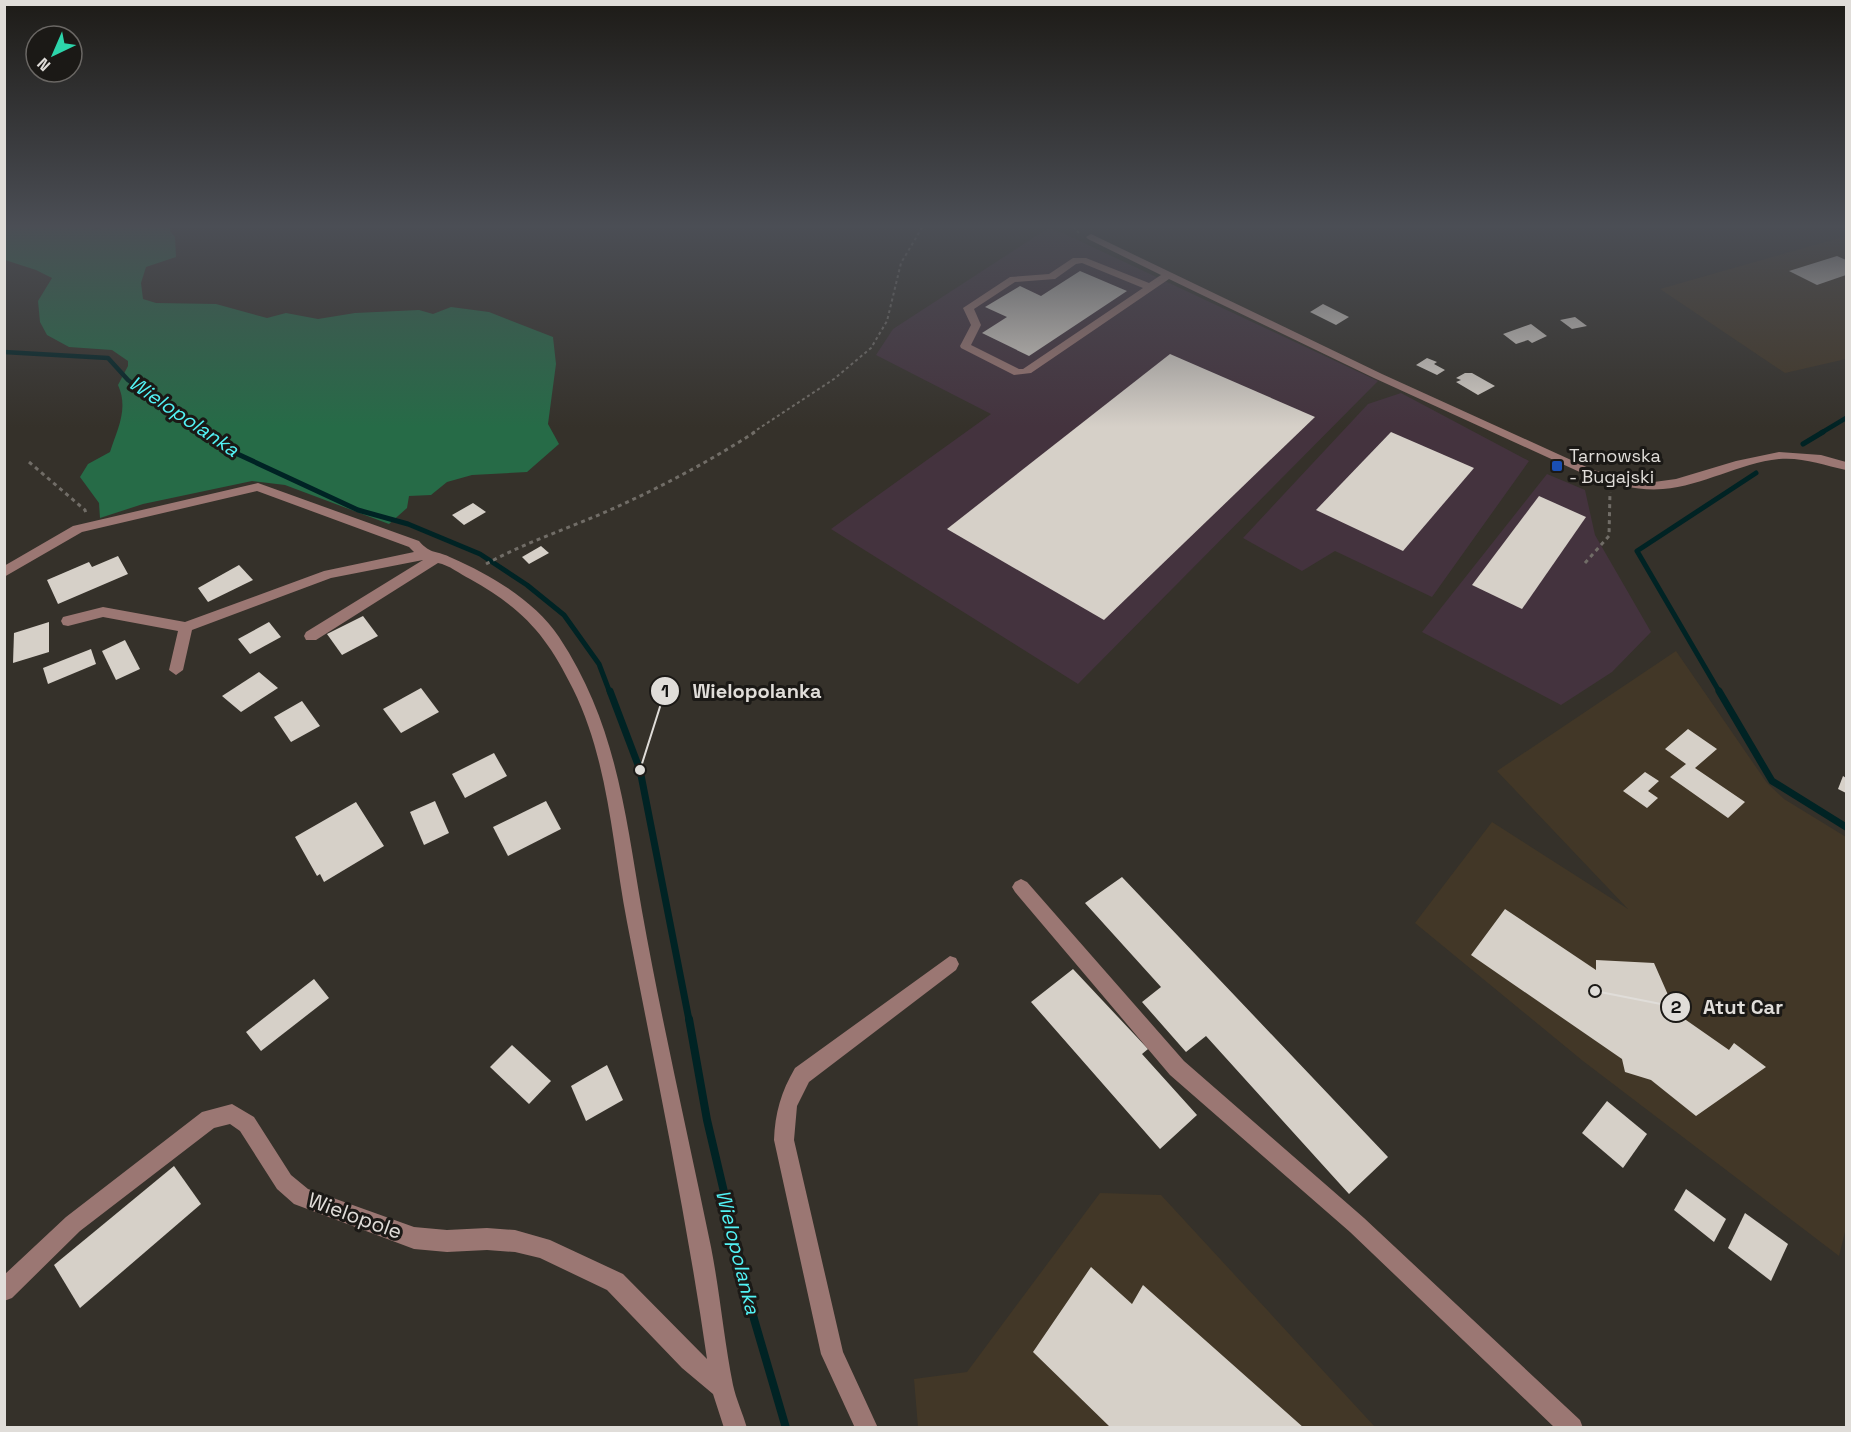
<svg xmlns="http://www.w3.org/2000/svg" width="1851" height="1432" viewBox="0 0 1851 1432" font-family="'Space Grotesk',sans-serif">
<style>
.commercial{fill:#423727}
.industrial{fill:#44333e}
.green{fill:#266b47}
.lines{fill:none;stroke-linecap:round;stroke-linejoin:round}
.stream-far3{stroke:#002324;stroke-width:4.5}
.stream-far2{stroke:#002324;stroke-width:5}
.stream-far1{stroke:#002324;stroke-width:7}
.stream{stroke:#002324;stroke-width:8}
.building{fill:#d6d0c8}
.path-far1{stroke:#716d67;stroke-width:2;stroke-dasharray:3 3;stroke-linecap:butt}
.path{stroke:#716d67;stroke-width:3;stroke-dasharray:4 4;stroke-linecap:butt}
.minor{fill:#9b7773;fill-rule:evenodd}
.transit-dot{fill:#1a4fb4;stroke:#1b1916;stroke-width:2}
.labels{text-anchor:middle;stroke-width:6;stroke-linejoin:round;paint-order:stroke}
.poi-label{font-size:18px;fill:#e0ddd9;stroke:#1b1916;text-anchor:start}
.water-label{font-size:20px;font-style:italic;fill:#52f2f5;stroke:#1b1916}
.near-street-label{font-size:21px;fill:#e0ddd9;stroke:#1b1916}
.leader{fill:none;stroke:#e0ddd9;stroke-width:2}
.callout-dot{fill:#e0ddd9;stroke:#1b1916;stroke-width:2}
.mark-label{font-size:18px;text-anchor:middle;font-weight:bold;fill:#111}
.callout-label{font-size:20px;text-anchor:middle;font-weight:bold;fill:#e0ddd9;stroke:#1b1916;stroke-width:6;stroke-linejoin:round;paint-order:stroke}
</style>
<rect width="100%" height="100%" fill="#35312a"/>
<g class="commercial">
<path d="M1846 236V359L1785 373 1660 289Z"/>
<path d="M1676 651 1767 783 1784 799 1846 837V1228L1839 1256 1583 1061 1415 923 1492 822 1628 909 1497 771Z"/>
<path d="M1100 1193 1161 1195 1375 1427H918L914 1379 967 1372Z"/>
</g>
<g class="industrial">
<path d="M1050 227 1378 381 1078 684 831 529 991 414 876 355 893 329Z"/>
<path d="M1401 393 1529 461 1432 597 1335 551 1302 571 1243 538 1368 404Z"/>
<path d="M1547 474 1585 490 1595 535 1651 632 1612 672 1561 705 1422 632Z"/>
</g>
<path class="green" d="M5 226H93L95 230 107 226H170V231L175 237 176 257 146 267 141 283 143 299 156 303 216 304 267 318 286 313 318 319 355 313 419 310 433 314 451 307 489 312 553 337 556 364 548 424 559 444 527 472 472 475 447 482 431 495 409 496 407 508 389 524 285 485 252 481 143 504 100 518 99 503 80 477 88 464 110 452C117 430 129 409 118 385L128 366V361L112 350 69 347 47 335 40 322 38 301 52 278 36 270 5 260Z"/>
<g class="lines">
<g class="stream-far3">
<path d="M4 352 108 358 128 380 200 433"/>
<path d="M1821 433 1846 418"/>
</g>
<g class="stream-far2">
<path d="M198 432 231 451 358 510 408 524 480 554 527 585 564 615 599 664 610 693"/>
<path d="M1803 444 1823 432"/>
<path d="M1720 693 1637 551 1756 473"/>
</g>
<g class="stream-far1">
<path d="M610 691 640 770 689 1020"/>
<path d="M1719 691 1772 781 1846 827"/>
</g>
<path class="stream" d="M689 1019 707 1120 754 1319 786 1428"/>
</g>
<g class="building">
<path d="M1837 256 1846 260V275L1817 285 1789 271Z"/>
<path d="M1080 271 1127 291 1029 356 982 333 1007 317 985 307 1020 286 1041 296Z"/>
<path d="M1323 304 1349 317 1336 325 1310 312Z"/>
<path d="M1575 317 1587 326 1572 329 1560 320Z"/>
<path d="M1531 324 1547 336 1532 343 1528 340 1516 344 1503 334Z"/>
<path d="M1170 354 1315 417 1104 620 947 529Z"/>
<path d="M1427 358 1437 362 1434 364 1445 370 1437 375 1416 365Z"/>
<path d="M1465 373H1472L1495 386 1478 395 1456 382 1461 380 1456 378Z"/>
<path d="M1391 432 1474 468 1403 551 1316 510Z"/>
<path d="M1539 496 1586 517 1522 609 1472 585Z"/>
<path d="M473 503 486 512 464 525 452 515Z"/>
<path d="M541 546 549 553 529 564 522 557Z"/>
<path d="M118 556 128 574 58 604 47 580 89 562 92 567Z"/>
<path d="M239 565 253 580 208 602 198 588Z"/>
<path d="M363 616 378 636 342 655 327 634Z"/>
<path d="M49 622V652L13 663 14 633Z"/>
<path d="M269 622 281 637 250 654 238 639Z"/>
<path d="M125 640 140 669 116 680 102 651Z"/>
<path d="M91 649 96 664 48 684 43 668Z"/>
<path d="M259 672 278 688 241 712 222 696Z"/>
<path d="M421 688 439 712 401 733 383 709Z"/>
<path d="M302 701 320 726 291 742 274 717Z"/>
<path d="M1688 729 1717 749 1695 768 1745 802 1728 818 1670 777 1686 764 1665 749Z"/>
<path d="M494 753 507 776 465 798 452 774Z"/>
<path d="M1645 772 1659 781 1648 791 1658 798 1647 808 1623 791Z"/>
<path d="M1843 776 1846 778V793L1838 789Z"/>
<path d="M435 801 449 833 424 845 410 812Z"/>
<path d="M546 801 561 829 508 856 493 827Z"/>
<path d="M356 802 384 846 324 882 320 874 317 876 295 837Z"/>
<path d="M1122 877 1388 1157 1349 1194 1206 1036 1186 1052 1142 1002 1161 987 1085 903Z"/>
<path d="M1505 909 1596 970V960L1654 963 1676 1013 1729 1050 1734 1043 1766 1067 1696 1116 1651 1080 1625 1072 1622 1059 1471 955Z"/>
<path d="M1073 969 1148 1049 1142 1054 1197 1115 1160 1149 1031 1002Z"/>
<path d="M314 979 329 998 261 1051 246 1032Z"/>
<path d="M512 1045 551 1081 529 1104 490 1067Z"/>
<path d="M607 1065 623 1100 586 1121 571 1086Z"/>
<path d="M1607 1101 1647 1134 1623 1168 1582 1133Z"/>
<path d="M174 1166 201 1204 80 1308 54 1265Z"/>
<path d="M1686 1189 1726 1219 1714 1242 1674 1210Z"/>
<path d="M1745 1213 1788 1244 1771 1281 1728 1248Z"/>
<path d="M1091 1267 1132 1304 1143 1285 1304 1428H1111L1033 1352Z"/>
</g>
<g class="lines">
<g class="path-far1">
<path d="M1073 226 1079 233"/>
<path d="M752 433 834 379 871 348 887 321 901 263 923 226"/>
</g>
<g class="path">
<path d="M29 462 85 510 86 514"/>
<path d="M1585 563 1609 536 1610 492"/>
<path d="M486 564C530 540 576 526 621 505 667 484 713 459 755 432"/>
</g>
<g class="minor">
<path d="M1091 234 1382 374 1593 470 1632 480 1654 482 1676 479 1736 461 1779 452 1821 455 1846 462V470C1823 465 1803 457 1779 459 1739 463 1703 486 1663 489 1640 491 1617 485 1595 479L1374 378 1169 279 1031 373 1014 375 961 348 960 346 971 325 963 308 1010 277 1049 274 1073 258H1086L1149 283 1161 275 1088 239 1086 237ZM1082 263 1143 288 1023 369H1019L971 345 981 325 974 309 1015 282 1055 279 1076 264Z"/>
<path d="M258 483 419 541C431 555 437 550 452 558 491 575 535 601 559 637 616 723 625 812 642 911 662 1023 688 1135 711 1247 720 1293 724 1340 733 1385 736 1399 743 1414 747 1428H724L713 1394 682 1368 607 1290 540 1258 515 1252 487 1250 447 1252 414 1249 294 1204 277 1189 240 1131 230 1124 214 1128 80 1231 12 1298 4 1301V1275L66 1217 202 1112 232 1104 254 1117 291 1175 308 1189 414 1227 447 1230 487 1228 515 1230 550 1240 623 1274 707 1359C686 1213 655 1067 627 922 612 844 609 762 573 689 546 634 523 609 470 579 460 574 449 565 438 563L316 640H306L304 636 306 632 423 560 331 578 192 630 183 670 176 675 169 670 178 631 103 617 68 626 63 625 61 621 63 617 103 607 185 622 324 571 414 552 409 547 257 491 82 532 4 577V566L73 526Z"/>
<path d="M1021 879 1027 882 1184 1061 1364 1218 1580 1420 1583 1428H1555L1350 1232 1170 1075 1015 892 1012 887 1015 882Z"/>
<path d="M950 956 956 958 959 964 956 970 809 1082 797 1106 794 1140 843 1352 878 1428H855L821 1354 774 1140C775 1113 781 1092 795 1068Z"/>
</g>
</g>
<linearGradient id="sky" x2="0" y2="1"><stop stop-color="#1d1b17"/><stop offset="0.53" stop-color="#4b4e55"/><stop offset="1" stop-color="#4b4e55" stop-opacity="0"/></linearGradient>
<rect width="1851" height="427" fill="url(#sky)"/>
<rect class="transit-dot" x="1551" y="460" width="12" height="12" rx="3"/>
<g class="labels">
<g class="poi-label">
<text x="1569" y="462">Tarnowska<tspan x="1569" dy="21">- Bugajski</tspan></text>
</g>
<g class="water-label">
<text transform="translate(184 416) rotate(34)" y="7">Wielopolanka</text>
<text transform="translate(738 1252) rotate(76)" y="7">Wielopolanka</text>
</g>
<g class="near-street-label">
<text transform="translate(355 1216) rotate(20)" y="7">Wielopole</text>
</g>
</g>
<path class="leader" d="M640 770L665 691M1595 991L1676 1007"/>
<g class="callout-dot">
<circle cx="640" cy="770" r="6"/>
<circle cx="1595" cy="991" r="6"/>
<circle cx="665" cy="691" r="15"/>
<circle cx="1676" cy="1007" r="15"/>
</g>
<g class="mark-label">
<text x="665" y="697">1</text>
<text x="1676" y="1013">2</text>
</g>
<g class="callout-label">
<text x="757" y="698">Wielopolanka</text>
<text x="1743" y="1014">Atut Car</text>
</g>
<rect width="1851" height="1432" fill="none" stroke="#e0ddd9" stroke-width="12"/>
<g transform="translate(54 54) rotate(224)"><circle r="28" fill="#1b1916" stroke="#6a6764" stroke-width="1.5"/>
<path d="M0-4.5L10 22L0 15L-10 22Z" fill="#2dd5ab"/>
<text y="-9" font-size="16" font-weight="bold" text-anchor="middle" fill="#e0ddd9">N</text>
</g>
</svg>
